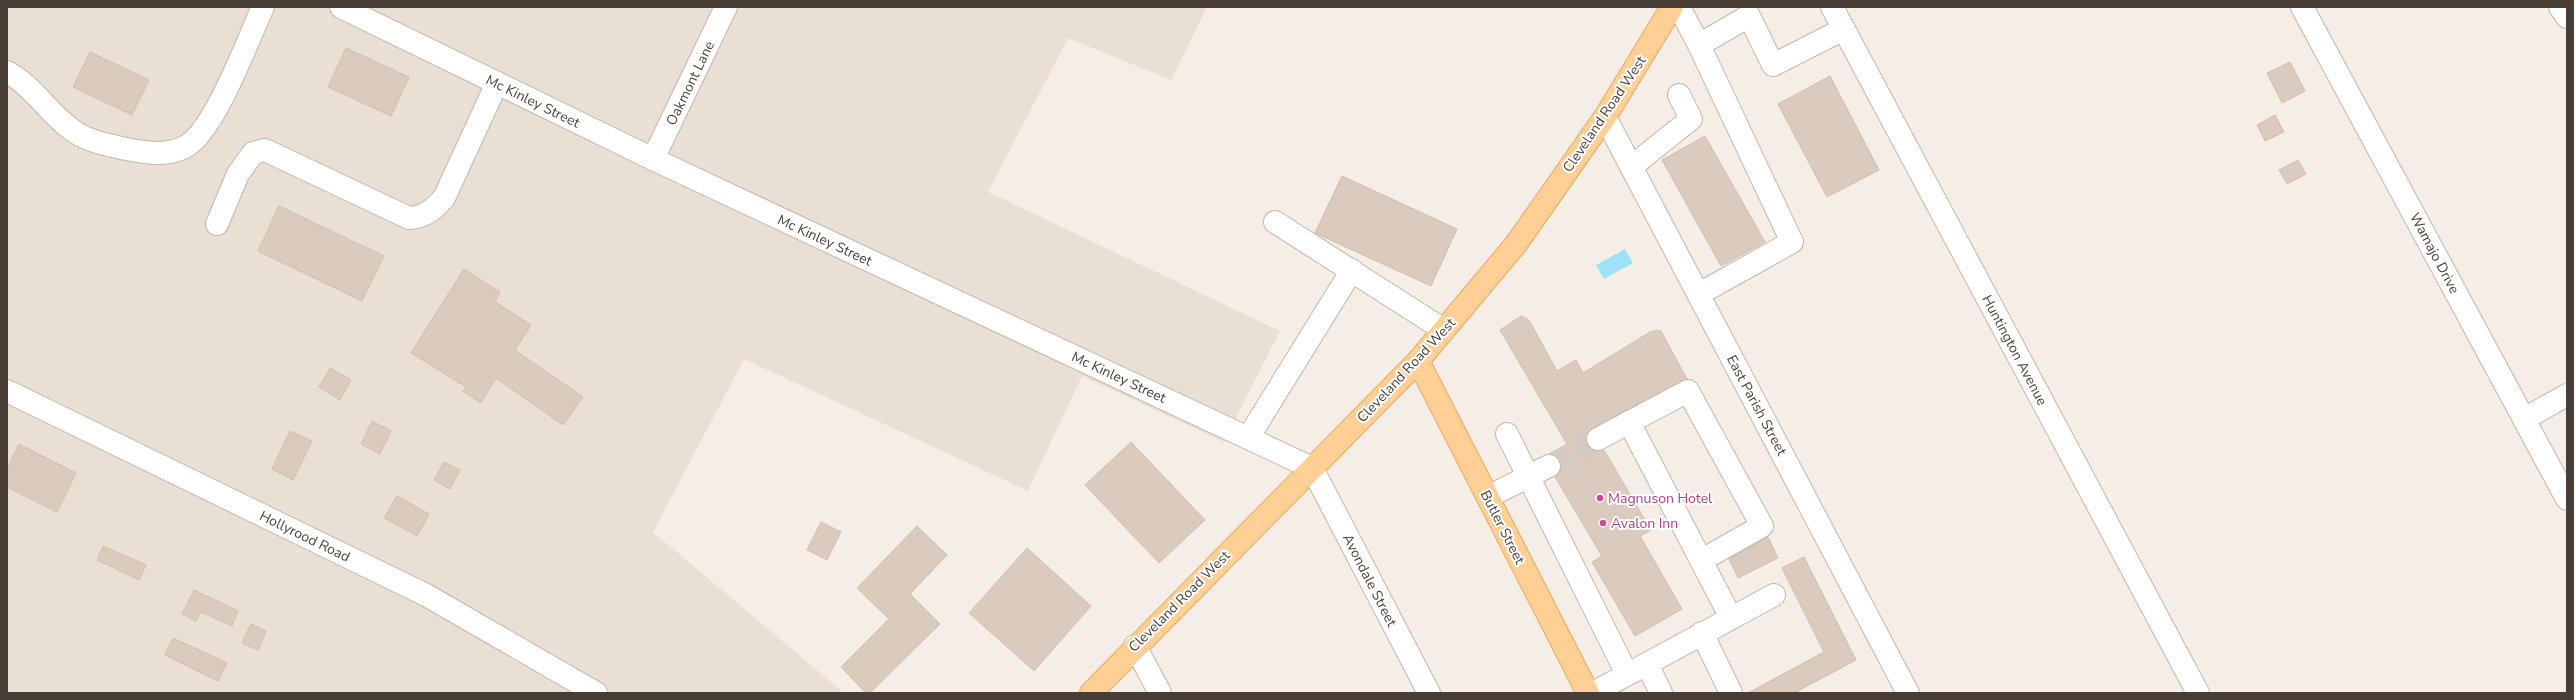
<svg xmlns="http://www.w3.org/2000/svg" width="2574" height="700" viewBox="0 0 2574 700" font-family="'Nunito Sans',sans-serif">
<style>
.residential{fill:#e9dfd4}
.water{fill:#9ee2f7}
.building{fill:#dbcabe;stroke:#d3bead}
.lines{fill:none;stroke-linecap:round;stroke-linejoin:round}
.minor-tunnel{stroke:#d3cbc3;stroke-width:22;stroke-dasharray:22 11;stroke-linecap:butt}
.minor-casing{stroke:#c4b7ab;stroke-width:24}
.major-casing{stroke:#eea95b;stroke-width:24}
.minor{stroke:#fff;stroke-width:22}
.major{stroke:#ffcf95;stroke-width:22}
.hotel-dot{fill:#d1479c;stroke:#fff;stroke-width:1.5}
.labels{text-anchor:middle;stroke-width:4;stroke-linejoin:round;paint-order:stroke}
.street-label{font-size:14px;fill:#493e35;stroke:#fff}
.hotel-label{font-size:14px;fill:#b23c85;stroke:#fff;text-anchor:start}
</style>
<rect width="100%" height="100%" fill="#f5eee7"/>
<path class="residential" d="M7 7H1207L1171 80 1068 38 988 192 1280 331 1224 442 1082 376 1028 491 744 359 653 532 844 693H7Z"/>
<path class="water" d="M1625 249 1633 263 1604 279 1596 265Z"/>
<g class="building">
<path d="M346 48 409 77 391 116 328 87Z"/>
<path d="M90 52 149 80 132 115 73 87Z"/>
<path d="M2290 62 2305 91 2282 103 2267 73Z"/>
<path d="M1830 76 1879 170 1827 197 1778 104Z"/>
<path d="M2275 115 2284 132 2265 141 2257 125Z"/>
<path d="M1705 136 1765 242 1721 266 1662 160Z"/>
<path d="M2298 160 2306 174 2287 184 2279 170Z"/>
<path d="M1342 176 1457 229 1431 286 1315 233Z"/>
<path d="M279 206 384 256 362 301 258 251Z"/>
<path d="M464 269 500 292 495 302 531 325 515 350 583 397 563 425 496 378 481 403 463 391 466 387 411 353Z"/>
<path d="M1521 316 1529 320 1557 371 1576 360 1583 373 1650 332 1657 330 1661 331 1687 379 1592 428 1586 438 1587 445 1592 450H1604L1651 530 1640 536 1682 609 1635 636 1592 562 1602 556 1555 477 1561 466 1560 460 1551 454 1567 444 1500 330Z"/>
<path d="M330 368 351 380 340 400 319 387Z"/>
<path d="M372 421 391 431 380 454 361 444Z"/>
<path d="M290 431 312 441 293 480 272 469Z"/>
<path d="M1131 442 1205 520 1159 563 1085 485Z"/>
<path d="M19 444 76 473 57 512 7 487V469Z"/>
<path d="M444 462 460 470 450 489 434 480Z"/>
<path d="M397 496 429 514 417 536 384 518Z"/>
<path d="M821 522 841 532 827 560 807 550Z"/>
<path d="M917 526 947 555 910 594 940 624 870 693H866L841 667 889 619 857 588Z"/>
<path d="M1768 537 1778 558 1738 578 1729 559Z"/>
<path d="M103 546 146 565 139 580 97 560Z"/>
<path d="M1027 548 1091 606 1034 671 969 613Z"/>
<path d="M1804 557 1856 660 1794 693H1748L1824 652 1782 568Z"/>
<path d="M194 590 238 611 232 626 201 612 196 621 182 614Z"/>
<path d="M251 624 266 631 258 650 242 643Z"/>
<path d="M173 638 227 663 218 681 165 655Z"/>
</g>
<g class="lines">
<path class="minor-tunnel" d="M1549 466 1598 439"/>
<g class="minor-casing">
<g id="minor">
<path d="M341 7 653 159 1312 468 1429 693"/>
<path d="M1679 7 1699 45 1792 242 1699 294"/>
<path d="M1832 7 2198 693"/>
<path d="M2302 7 2567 499"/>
<path d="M2560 7 2567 17"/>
<path d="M1699 45 1749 16 1773 65 1844 29"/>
<path d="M7 72C34 86 49 115 75 132 90 142 109 145 126 149 147 153 170 157 188 145 216 127 248 39 263 7"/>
<path d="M1605 117 1908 693"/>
<path d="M653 159 726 7"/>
<path d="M1631 167 1691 119 1679 95"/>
<path d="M1275 222 1444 330"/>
<path d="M217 224 238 174 253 153 265 150 409 218C425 217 433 210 444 198L497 83"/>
<path d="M7 391 426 595 596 693"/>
<path d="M2524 419 2567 395"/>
<path d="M1629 422 1731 618"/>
<path d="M1507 434 1627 674"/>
<path d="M1248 438 1352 270"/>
<path d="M1598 439 1688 391 1762 526 1702 560"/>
<path d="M1488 497 1549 466"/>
<path d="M1702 633 1731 693"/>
<path d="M1135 646 1160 693"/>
<path d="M1647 664 1661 693"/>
<path d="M1593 693 1774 595"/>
</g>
</g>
<g class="major-casing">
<g id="major">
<path d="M1418 361 1588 693"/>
<path d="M1091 693 1418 361 1516 244 1605 117 1672 7"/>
</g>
</g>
<use href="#minor" class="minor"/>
<use href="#major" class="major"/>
</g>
<g class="hotel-dot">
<circle cx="1600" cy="498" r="4"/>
<circle cx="1603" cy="523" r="4"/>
</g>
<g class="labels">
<g class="street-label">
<text transform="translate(690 83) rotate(-64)" y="5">Oakmont Lane</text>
<text transform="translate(533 101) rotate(26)" y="5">Mc Kinley Street</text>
<text transform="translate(1604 114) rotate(-56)" y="5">Cleveland Road West</text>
<text transform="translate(825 240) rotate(25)" y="5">Mc Kinley Street</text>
<text transform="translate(2435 253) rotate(62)" y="5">Wamajo Drive</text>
<text transform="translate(2015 350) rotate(62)" y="5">Huntington Avenue</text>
<text transform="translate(1406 370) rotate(-47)" y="5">Cleveland Road West</text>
<text transform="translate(1119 377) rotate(25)" y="5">Mc Kinley Street</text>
<text transform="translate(1757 405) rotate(62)" y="5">East Parish Street</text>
<text transform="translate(1503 527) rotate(63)" y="5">Butler Street</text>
<text transform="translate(305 536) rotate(26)" y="5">Hollyrood Road</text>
<text transform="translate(1370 580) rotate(63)" y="5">Avondale Street</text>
<text transform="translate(1179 601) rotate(-45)" y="5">Cleveland Road West</text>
</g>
<g class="hotel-label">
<text x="1608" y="503">Magnuson Hotel</text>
<text x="1611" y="528">Avalon Inn</text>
</g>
</g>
<rect width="2574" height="700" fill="none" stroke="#493e35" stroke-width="16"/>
</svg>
